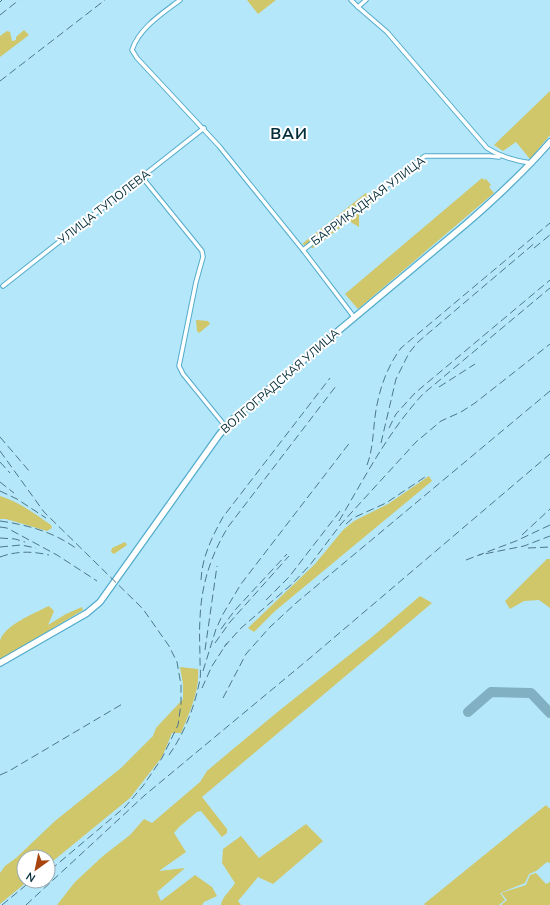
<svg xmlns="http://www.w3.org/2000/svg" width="550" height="905" viewBox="0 0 550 905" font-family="'Nunito Sans',sans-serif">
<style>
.green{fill:#d0c66a}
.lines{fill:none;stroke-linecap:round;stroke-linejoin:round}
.taxiway{stroke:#80b0c1;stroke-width:10}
.minor-casing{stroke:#52accb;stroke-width:5.5}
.secondary-casing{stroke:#52accb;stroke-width:8}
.minor{stroke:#fff;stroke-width:3.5}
.secondary{stroke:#fff;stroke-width:5.5}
.rail{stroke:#4c7888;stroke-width:1;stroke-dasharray:8 4;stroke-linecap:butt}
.labels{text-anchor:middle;stroke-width:4;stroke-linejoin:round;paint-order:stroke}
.street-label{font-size:12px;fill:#052e3b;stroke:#fff}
.district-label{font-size:16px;font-weight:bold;letter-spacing:1px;fill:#052e3b;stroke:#fff}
</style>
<rect width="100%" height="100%" fill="#b5e7fa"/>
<g class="green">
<path d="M247 0H276L258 14Z"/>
<path d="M24 30 29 35 0 57V36L7 31 10 32 12 41 16 40V37Z"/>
<path d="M550 91V135L530 159 516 142 503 151 494 145Z"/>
<path d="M482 178 484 180 486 179 491 185 489 187 494 193 358 309 345 294Z"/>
<path d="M366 193 373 202 359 213V227L349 221 313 248 302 244Z"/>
<path d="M196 320 208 321 210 324 199 333 197 331Z"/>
<path d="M429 476 432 481 275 611 254 632 248 628 315 564 343 530 354 521 388 504Z"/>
<path d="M0 496C19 502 35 514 51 525L52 528 47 531 6 519H0Z"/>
<path d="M125 542 127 545 114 554 111 552 112 548Z"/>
<path d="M547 559H550V608L539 600 524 601 510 609 505 601Z"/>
<path d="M420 596 432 603 202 797 227 829V833L222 837 201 811 197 812 179 827 174 833 186 852 159 871 185 868 157 892 161 901 195 875 212 887 217 896 204 902 202 905H57L75 882 103 856 130 835 144 819 152 823 200 782 207 771 233 749 280 710 372 637Z"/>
<path d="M49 606 54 611 48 625 66 614 82 607 83 610 0 660C0 654 0 646 0 641 4 625 35 613 49 606Z"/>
<path d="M180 667 198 669C200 690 189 714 181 733H172L162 757 130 798 48 865V857H24V881H28L0 904V873L5 866 16 858 55 821 121 768 153 736 156 728 183 699V684Z"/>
<path d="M546 805 550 809V863L547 862 536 871 529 874 525 883 500 893 505 900 499 905H425L424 904Z"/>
<path d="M306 824 323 841 273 884 258 877 238 901 241 905H221C222 897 231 890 235 883L222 863 223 849 241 836 259 858Z"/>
<path d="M536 873 546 884 550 882V905H501L507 900 501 893 526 885 530 875Z"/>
</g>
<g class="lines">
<path class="taxiway" d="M468 712 491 692 531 693 550 713"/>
<g class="minor-casing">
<g id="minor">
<path d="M180 0C163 13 139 28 132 50L137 58 219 146 303 250 354 317"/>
<path d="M351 0 358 7 387 32 487 148C501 157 515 161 531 163"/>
<path d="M358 7 366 0"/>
<path d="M142 177 202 251 203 257 196 282 179 366 183 374 226 427"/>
<path d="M303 250 425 156H489L499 157"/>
<path d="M3 286 204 128"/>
</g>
</g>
<g class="secondary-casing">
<path id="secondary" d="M0 663 87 613 100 602 219 435 233 419 466 224C496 198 524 172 550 142"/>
</g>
<use href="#minor" class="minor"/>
<use href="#secondary" class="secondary"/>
<g class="rail">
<path d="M0 2 2 0"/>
<path d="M0 15 19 0"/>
<path d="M0 81 105 0"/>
<path d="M534 248 550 235"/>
<path d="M439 387 475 364"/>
<path d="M389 428 396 414 415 393 550 280"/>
<path d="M0 437 30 472"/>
<path d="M381 443 396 379 409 353 418 342 536 242"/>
<path d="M0 451 44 512 143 609 169 646 177 662 181 685V704L178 725 162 758 143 786 125 807 48 872"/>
<path d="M0 462 10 473"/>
<path d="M367 465C373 449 373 433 375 417 378 393 386 368 401 348L550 223"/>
<path d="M0 482 14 493"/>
<path d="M0 491 17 499 46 518"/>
<path d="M0 521C28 525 54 532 77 549"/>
<path d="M339 521C365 477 388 432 423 394L550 288"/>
<path d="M346 524 353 518 386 503 428 475"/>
<path d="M550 525 516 541 479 555 524 546 550 536"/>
<path d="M0 527 7 528 57 555 97 581"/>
<path d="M522 535 550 509"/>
<path d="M0 538 15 539 25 542"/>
<path d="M0 547 21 545 36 548"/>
<path d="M528 548 550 547"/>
<path d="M0 557C16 551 32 551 49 555"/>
<path d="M466 560 479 555"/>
<path d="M201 580C202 557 212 537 223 517L330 378"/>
<path d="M266 600 289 577 340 511"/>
<path d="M221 629 235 610 287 554"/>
<path d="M215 643 230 622 289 556"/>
<path d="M224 647 240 629 292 584 310 565 341 524 416 442 441 421 461 412 475 403 550 344"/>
<path d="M205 650 217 566"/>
<path d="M203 671 216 629 223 614 241 584 351 441"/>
<path d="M202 688 212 666 227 643"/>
<path d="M223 698 246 654 269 628 296 603 550 391"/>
<path d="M169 755C185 732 195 706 200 679 201 674 200 667 200 661 200 647 199 633 200 619 201 585 211 555 228 527L336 386"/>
<path d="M0 775 9 771 124 703"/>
<path d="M2 905 31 881"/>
<path d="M26 905 145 795 310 658 550 454"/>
</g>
</g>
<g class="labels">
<g class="street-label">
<text transform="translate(368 201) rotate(-37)" y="4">БАРРИКАДНАЯ УЛИЦА</text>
<text transform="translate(104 207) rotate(-38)" y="4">УЛИЦА ТУПОЛЕВА</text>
<text transform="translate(280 381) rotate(-41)" y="4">ВОЛГОГРАДСКАЯ УЛИЦА</text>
</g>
<g class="district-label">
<text x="289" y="139">ВАИ</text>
</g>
</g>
<g transform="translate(36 869) rotate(213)"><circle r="19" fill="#ffffff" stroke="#9babb1"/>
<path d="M0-3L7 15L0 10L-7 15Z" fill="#a7430d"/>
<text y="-6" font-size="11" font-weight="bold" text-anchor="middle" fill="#052e3b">N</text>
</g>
</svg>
